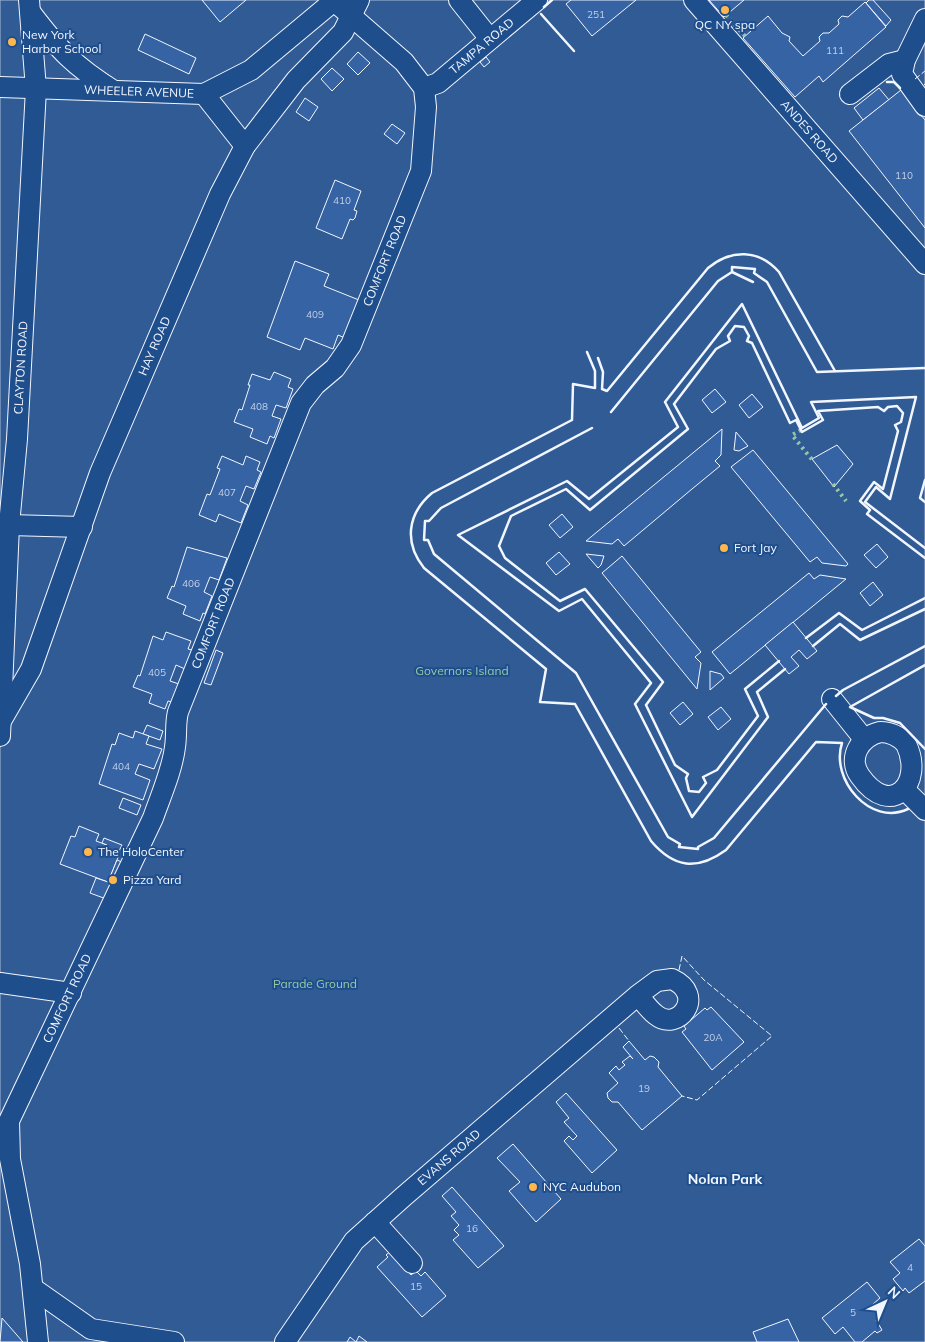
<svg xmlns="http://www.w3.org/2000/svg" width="925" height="1342" viewBox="0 0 925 1342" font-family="Mulish,sans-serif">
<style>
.green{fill:#305b95;stroke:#a8bbd7}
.building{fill:#3563a3;stroke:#f2f6ff}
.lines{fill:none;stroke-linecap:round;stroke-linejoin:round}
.minor-casing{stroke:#f2f6ff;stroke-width:22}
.minor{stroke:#1f4e8c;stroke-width:20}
.hedge{stroke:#97c8a6;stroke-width:4;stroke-dasharray:2.5 4;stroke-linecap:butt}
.fence{stroke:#f2f6ff;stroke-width:1;stroke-dasharray:6 2.5;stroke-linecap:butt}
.wall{stroke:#f2f6ff;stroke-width:2.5}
.poi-dot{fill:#ffb74d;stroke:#1f4e8c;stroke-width:2}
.labels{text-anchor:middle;stroke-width:4;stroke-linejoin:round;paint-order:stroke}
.number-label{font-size:10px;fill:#c3d1e8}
.poi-label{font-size:12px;fill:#f2f6ff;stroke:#1f4e8c;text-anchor:start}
.street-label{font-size:12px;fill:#f2f6ff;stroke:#1f4e8c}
.park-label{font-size:12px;fill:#97c8a6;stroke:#1f4e8c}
.neighbourhood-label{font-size:14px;font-weight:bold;fill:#f2f6ff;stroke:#1f4e8c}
</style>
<rect width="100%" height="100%" fill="#1f4e8c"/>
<rect class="green" x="0" y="0" width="925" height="1342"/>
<g class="building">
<path d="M202 0H246L220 22Z"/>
<path d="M571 0H636L592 36 566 4Z"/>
<path d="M709 0H744L724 17Z"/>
<path d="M869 0H873L891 20 886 26 866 3Z"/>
<path d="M865 2 886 27 823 82 819 76 795 97 743 38 768 16 782 33 790 37 789 41 803 56 820 41 819 37 823 33H829L839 24 838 20 842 16 848 17Z"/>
<path d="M145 34 196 58 189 74 138 50Z"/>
<path d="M358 52 370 63 358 75 347 64Z"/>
<path d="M486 57 490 62 484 67 480 62Z"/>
<path d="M332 68 344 79 332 91 321 79Z"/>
<path d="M879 88 889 100 863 120 854 108Z"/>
<path d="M901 90 925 120V228L849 131Z"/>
<path d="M305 98 318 107 309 121 296 112Z"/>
<path d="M392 124 405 133 397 144 384 134Z"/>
<path d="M335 180 361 191 354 210 357 211 355 218 353 220 350 219 342 239 316 228Z"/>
<path d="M295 261 329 274 324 286 359 300 345 338 338 335 333 349 305 338 300 350 267 337Z"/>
<path d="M274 372 291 379 288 387 293 389 286 408 276 405 272 416 281 419 274 438 270 436 267 444 250 437 253 429 234 422 239 409 242 410 250 385H248L252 374 270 380Z"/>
<path d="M715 389 726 402 712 413 702 400Z"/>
<path d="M752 394 763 407 749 418 739 405Z"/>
<path d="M722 429 721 455 715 461 720 466 692 489 624 546 618 539 612 544 586 541Z"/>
<path d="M736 432 748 446 739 451 734 450Z"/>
<path d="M837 445 853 464 834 487 812 459Z"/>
<path d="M753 450 848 564 846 566 822 563 817 557 810 562 731 467Z"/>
<path d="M222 456 243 465 246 456 260 462 257 470 261 472 254 489 246 486 240 501 248 505 241 523 219 514 216 522 199 515 207 494 210 495 220 469 217 468Z"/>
<path d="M562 514 573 527 560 538 549 525Z"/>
<path d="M877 544 888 557 876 568 864 555Z"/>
<path d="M187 547 227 558 219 580 210 577 204 592 212 596 205 614 203 613 200 621 183 614 186 606 167 598 172 586 174 587Z"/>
<path d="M559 552 570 564 556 575 546 563Z"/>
<path d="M586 554 604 556 601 565 598 568Z"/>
<path d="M622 556 701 652 695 657 701 663 697 689 602 573Z"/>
<path d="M809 573 814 579 820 575 846 579 730 674 712 652Z"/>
<path d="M873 582 883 595 870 606 860 593Z"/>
<path d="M793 622 817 651 807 659 799 650 791 657 799 666 789 674 765 645Z"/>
<path d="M166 632 191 641 188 649 192 650 185 669 176 665 170 681 179 684 172 702 168 701 165 709 149 703 152 694 133 687 138 675 140 676 153 636 163 640Z"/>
<path d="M216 650 223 653 211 685 204 683Z"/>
<path d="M710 671 721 674 724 678 710 690Z"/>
<path d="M683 702 693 714 680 725 670 713Z"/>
<path d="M721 707 731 719 718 730 708 717Z"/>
<path d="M147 725 163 731 160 740 143 734Z"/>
<path d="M135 731 149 736 146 744 162 749 154 769 139 764 135 774 150 780 143 800 99 784 112 744 115 745 119 733 133 738Z"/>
<path d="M123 798 141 805 137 815 119 808Z"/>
<path d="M79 826 99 834 96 841 107 845 105 850 119 855 108 882 60 864 71 836 75 837Z"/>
<path d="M104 838 122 845 117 855 105 850 107 845 102 843Z"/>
<path d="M117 860 124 863 109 900 90 893 96 878 108 882Z"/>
<path d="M711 1007 744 1042 712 1070 682 1032 686 1029 684 1026 705 1008 707 1010Z"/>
<path d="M629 1041 645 1060 650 1056 654 1057 659 1062 658 1067 682 1096 642 1130 618 1102H612L608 1098 607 1093 618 1083 609 1073 616 1066 619 1070 625 1065 622 1062 630 1056 633 1059 623 1047Z"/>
<path d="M566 1093 617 1150 592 1173 564 1141 569 1136 573 1140 577 1136 564 1122 569 1118 556 1102Z"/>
<path d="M513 1144 561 1199 536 1222 509 1191 520 1182 497 1158Z"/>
<path d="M452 1187 504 1246 478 1268 453 1240 459 1235 454 1230 459 1225 451 1216 456 1212 442 1196Z"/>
<path d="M919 1239 925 1246V1281L909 1293 905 1288 903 1291 893 1279 900 1273 890 1262Z"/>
<path d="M392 1250 411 1275 416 1271 421 1276 425 1272 446 1296 422 1317 377 1267 388 1257 386 1255Z"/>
<path d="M867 1282 880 1298 872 1305 881 1316 876 1320 882 1330 877 1333 875 1331 862 1342H855L843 1327 835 1334 822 1318Z"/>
<path d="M2 1318 23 1342H0Z"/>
<path d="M788 1319 799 1342H757L753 1332Z"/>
<path d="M359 1336 367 1342H347L350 1337 356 1342Z"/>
</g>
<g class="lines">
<g class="minor-casing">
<g id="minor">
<path d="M459 0 490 39"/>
<path id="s1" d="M694 0 925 264"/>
<path d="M31 13C59 50 74 66 114 91"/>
<path d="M925 19 905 60 902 74 925 106"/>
<path id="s2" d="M0 87 204 94 251 70 335 0"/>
<path id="s3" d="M424 88 438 83 537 0"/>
<path d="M204 94 245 146"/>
<path d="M850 94 889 64 905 60"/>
<path d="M9 525 82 527"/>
<path d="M832 699 864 739"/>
<path id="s4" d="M1 721 31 669 100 473 220 194 245 146 296 80 343 32 359 0"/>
<path d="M880 732C891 732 899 736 906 744 925 783 891 820 860 776 847 758 860 737 880 732Z"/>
<path id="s5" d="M0 736 9 525 17 439 36 89 29 0"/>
<path d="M907 792 925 810"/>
<path d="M0 983 71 993"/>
<path d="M375 1222 412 1263"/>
<path d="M34 1289 91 1329 174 1342"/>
<path id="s6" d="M38 1342 30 1264 10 1159 9 1121 153 818C161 795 172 771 175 747 177 734 175 724 178 712L301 403 315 385 335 368 351 345 421 171 426 107 424 88 404 62 334 1"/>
<path id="s7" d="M285 1342 354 1241 403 1197 638 995 657 981 672 979C707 995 678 1033 656 1015 649 1010 643 1001 638 995"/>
</g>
</g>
<use href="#minor" class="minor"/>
<g class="hedge">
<path d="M726 15 745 36"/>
<path d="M801 430 792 435 814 462"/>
<path d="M833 484 846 501"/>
</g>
<g class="fence">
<path d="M915 79 925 71"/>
<path d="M924 84 925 85"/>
<path d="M679 970 682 956 704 980 772 1036 697 1100 682 1096"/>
<path d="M619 1028 629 1041"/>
</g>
<g class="wall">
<path d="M544 7 552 0"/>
<path d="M541 14 574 51"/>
<path d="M887 82H894L900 88"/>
<path d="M732 272 753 282"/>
<path d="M587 352 595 371V388L573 384 572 420 432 493C407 514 404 543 424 568L546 669 540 702 575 704 651 841C674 868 697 871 726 850L816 742 842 743C830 779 870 827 908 809"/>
<path d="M598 358 603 372 602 389 607 391 708 268C731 249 759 249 779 272L835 371"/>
<path d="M611 412 718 281 732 272V267L755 269 754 273 767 282 817 372 925 368"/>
<path d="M592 428 441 508 429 521H425L424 540H428L434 554 576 673 668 837 680 844 679 847 698 849V847L714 838 826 704"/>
<path d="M925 480 920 498 925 502"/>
<path d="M806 638 839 613 862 630 925 598"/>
<path d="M813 646 840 624 860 640 925 609"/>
<path d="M779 661 745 689 758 716 717 770 703 777 706 783 699 792 689 791 686 778 688 774 675 765 646 705 663 682 585 589 560 601 505 558 499 546 511 516 566 489 590 510 688 429 674 404 716 349 730 341 728 336 735 326 744 327 749 336 747 341 752 343 790 423 796 420 802 432 823 420 818 411 878 407 884 411 888 407 897 406 903 413 901 422 895 425 898 431 883 489 874 482 860 501 870 510 867 514 925 558"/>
<path d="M925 665 850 707 874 718H883L900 723 925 749"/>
<path d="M785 669 757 692 768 717 692 817 635 704 651 683 582 599 559 611 458 535 567 481 589 499 678 427 665 402 742 304 802 428 819 418 811 402 916 397 890 499 876 487 865 502 925 548"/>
<path d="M836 696 843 690 925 646"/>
</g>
</g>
<g class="poi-dot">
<circle cx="725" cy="10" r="5"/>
<circle cx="12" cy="42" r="5"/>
<circle cx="724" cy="548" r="5"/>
<circle cx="88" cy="852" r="5"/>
<circle cx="113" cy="880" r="5"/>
<circle cx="533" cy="1187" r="5"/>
</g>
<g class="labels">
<g class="number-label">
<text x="596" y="18">251</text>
<text x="835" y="54">111</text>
<text x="904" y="179">110</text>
<text x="342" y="204">410</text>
<text x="315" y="318">409</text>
<text x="259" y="410">408</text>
<text x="227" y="496">407</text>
<text x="191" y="587">406</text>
<text x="157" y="676">405</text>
<text x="121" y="770">404</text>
<text x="713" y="1041">20A</text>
<text x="644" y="1092">19</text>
<text x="472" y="1232">16</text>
<text x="910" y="1271">4</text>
<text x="416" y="1290">15</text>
<text x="853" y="1316">5</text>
</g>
<g class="poi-label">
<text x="725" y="29" text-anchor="middle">QC NY spa</text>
<text x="22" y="39">New York<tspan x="22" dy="14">Harbor School</tspan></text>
<text x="734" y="552">Fort Jay</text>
<text x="98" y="856">The HoloCenter</text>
<text x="123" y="884">Pizza Yard</text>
<text x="543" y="1191">NYC Audubon</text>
</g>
<g class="street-label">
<text dy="4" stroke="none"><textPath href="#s3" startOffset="72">TAMPA ROAD</textPath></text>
<text dy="4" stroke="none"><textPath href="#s2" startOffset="139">WHEELER AVENUE</textPath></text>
<text dy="4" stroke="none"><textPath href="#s1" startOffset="175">ANDES ROAD</textPath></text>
<text dy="4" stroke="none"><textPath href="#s6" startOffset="1169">COMFORT ROAD</textPath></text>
<text dy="4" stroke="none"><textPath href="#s4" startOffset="406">HAY ROAD</textPath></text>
<text dy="4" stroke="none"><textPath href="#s5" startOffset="369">CLAYTON ROAD</textPath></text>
<text dy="4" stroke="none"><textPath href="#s6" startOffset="764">COMFORT ROAD</textPath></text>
<text dy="4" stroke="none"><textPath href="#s6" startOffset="359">COMFORT ROAD</textPath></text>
<text dy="4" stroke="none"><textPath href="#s7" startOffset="249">EVANS ROAD</textPath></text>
</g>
<g class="park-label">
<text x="462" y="675">Governors Island</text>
<text x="315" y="988">Parade Ground</text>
</g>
<g class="neighbourhood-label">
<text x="725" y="1184">Nolan Park</text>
</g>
</g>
<g transform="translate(885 1302) rotate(44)" stroke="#1f4e8c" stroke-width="4" paint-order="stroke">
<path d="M0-4L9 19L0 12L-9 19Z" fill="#f2f6ff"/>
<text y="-8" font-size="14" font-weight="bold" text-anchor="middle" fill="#f2f6ff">N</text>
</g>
</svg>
